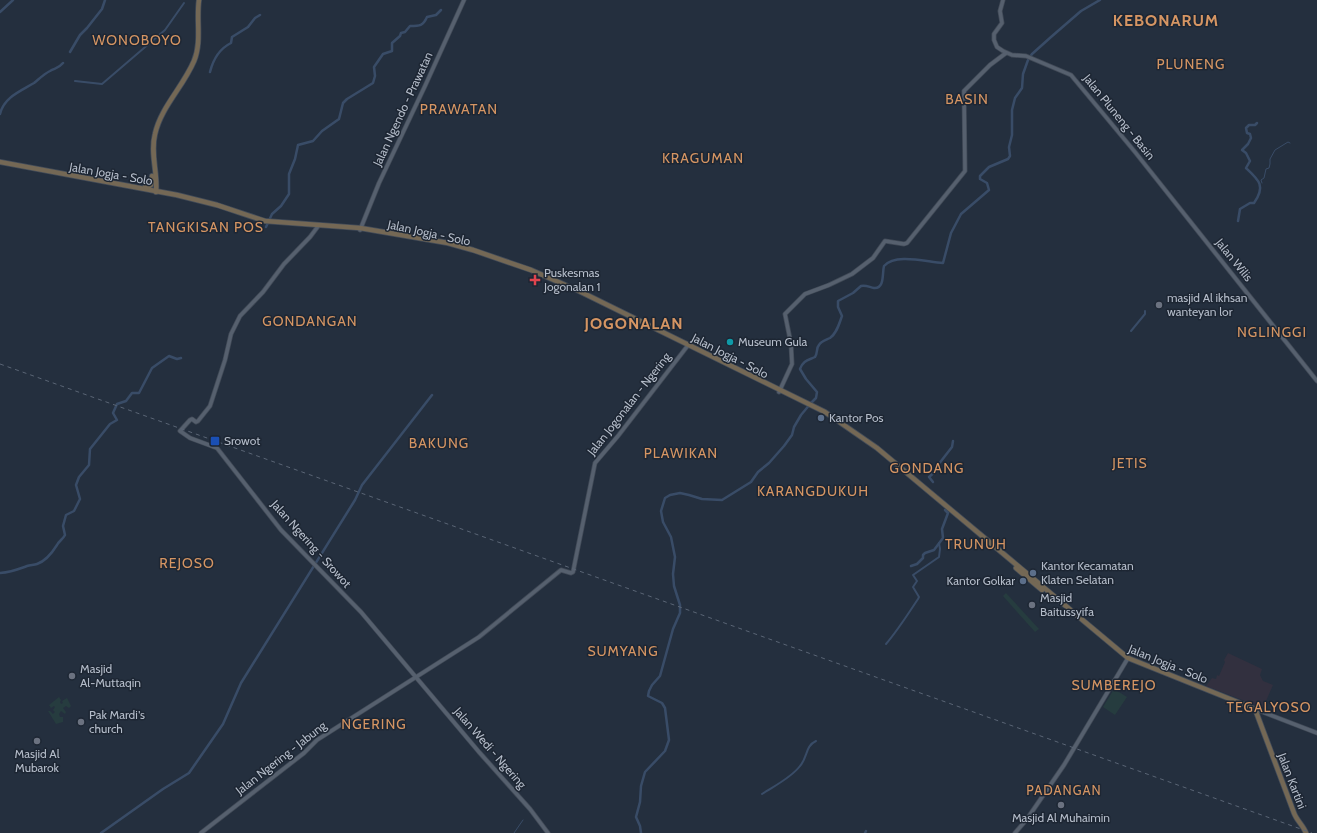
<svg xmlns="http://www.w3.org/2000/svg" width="1317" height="833" font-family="Cabin,sans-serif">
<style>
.medical{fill:#32303f}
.green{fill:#263c3f}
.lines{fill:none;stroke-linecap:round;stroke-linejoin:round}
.stream{stroke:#394c67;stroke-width:1}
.canal{stroke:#394c67;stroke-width:2}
.river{stroke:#394c67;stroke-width:2.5}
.major-casing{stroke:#414a57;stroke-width:5}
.highway-casing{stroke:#434c59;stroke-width:6}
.major{stroke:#56606e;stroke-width:3.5}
.highway{stroke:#746855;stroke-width:4.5}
.rail{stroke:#5a6575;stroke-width:1;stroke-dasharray:4 4;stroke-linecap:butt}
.health-dot{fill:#e0444e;stroke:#1d2633;stroke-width:1.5}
.worship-dot{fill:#6b7280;stroke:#1d2633;stroke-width:1.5}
.culture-dot{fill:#0f9aa8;stroke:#1d2633;stroke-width:1.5}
.service-dot{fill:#5c6f8a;stroke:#1d2633;stroke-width:1.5}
.transit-dot{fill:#1a4fb4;stroke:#1d2633;stroke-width:1.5}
.labels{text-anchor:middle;stroke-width:3;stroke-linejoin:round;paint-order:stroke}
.street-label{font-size:12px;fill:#b4bcc9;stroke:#1d2633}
.poi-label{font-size:12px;fill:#b4bcc9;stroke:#1d2633;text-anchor:start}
.neighbourhood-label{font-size:13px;letter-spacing:1px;fill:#d59563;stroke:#1d2633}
.quarter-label{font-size:14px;letter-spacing:1px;fill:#d59563;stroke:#1d2633}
.district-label{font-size:16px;font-weight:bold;letter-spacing:1px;fill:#d59563;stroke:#1d2633}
</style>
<rect width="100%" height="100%" fill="#242f3e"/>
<path class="medical" d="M1228,653L1262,669L1260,675L1263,681L1273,685L1263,708L1206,686L1212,678L1216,679L1217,675L1219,676L1225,662L1224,660Z"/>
<g class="green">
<path d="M1006,593L1039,629L1035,632L1003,596Z"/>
<path d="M1114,689L1127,697L1115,715L1103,707Z"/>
<path d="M59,697L61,700L60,702L61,704L63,703L62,701L67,698L71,706L69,708L66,706L63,708L66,712L65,714L61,711L59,714L60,717H63V722L56,724L48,711H50L53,714L55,712L53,710L55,707L54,706L51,708L49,705Z"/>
</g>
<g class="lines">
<g class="stream">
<path d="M1262,183L1261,180L1264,178L1266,169L1269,168L1270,164V159L1275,150L1288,142L1290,143"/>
<path d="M514,833L523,820"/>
</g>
<g class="canal">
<path d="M75,81L102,84L165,30L184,3"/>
<path d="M1131,331L1145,314V311"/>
<path d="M886,644C898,630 908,614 918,599L919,597L913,587L917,581L913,575L939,557L940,549L939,543"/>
<path d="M762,794C774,786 791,778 800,766C808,757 805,746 816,741"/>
</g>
<g class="river">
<path d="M0,12L13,0"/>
<path d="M70,52L80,35L87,28L102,9L105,0"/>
<path d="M210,72C213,60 219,49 231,43L232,37L248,27L255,18L260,15"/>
<path d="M0,114C4,97 21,91 34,83C39,79 44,74 50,71C55,68 58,69 63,63"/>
<path d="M1238,221L1240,209L1250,203H1254C1266,186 1259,180 1246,168L1250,161L1246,153L1242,150L1248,144L1251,138L1250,134L1247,133L1246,128L1249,125H1255L1257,123"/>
<path d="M266,227L272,214L281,206L289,194V174L295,159L298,145L313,141L322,131L339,119L343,103L347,99L373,83L375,76L374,67L383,54L392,51V43L400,36L401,33L405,32L410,26C420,26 423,26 427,17L436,15L441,10"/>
<path d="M933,482L929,477L937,470L938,465L952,447L953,441"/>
<path d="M911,566L917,564L923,558V555L925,553L934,550L943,538L942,529L948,513L945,510"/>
<path d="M0,573C12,572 16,570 27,566C30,565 34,565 37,564C46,561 52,553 57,545C59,541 63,539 65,535L63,526L66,515L74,511L80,499L76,485L79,477L89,465L90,449L110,424L117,420L113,413L117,404L126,401L132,393H139L152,368L169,356L177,359L181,358"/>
<path d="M101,833L163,789L189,773L223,724L241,683L355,500L362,485L432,395"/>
<path d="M641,833L640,826L636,817L640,802L641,786L645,772L665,751L669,740L665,708L662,703L648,696L649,691L652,685L660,676L673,629L680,613V605L674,586L673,574L675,557L671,537L663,522L661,511L665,498L670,495L680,493L689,495L702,499L722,500L751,482L758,472L769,463L784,446L792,435L794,427L801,415L811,403L816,398L817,392L806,379L800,369C803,360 809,360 815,357C818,353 816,348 819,345C821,341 826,340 830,338C837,333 839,324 842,316L838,307V301L853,293L861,286C866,285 869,287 874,288C885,289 882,273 884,266C896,253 926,262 943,263L951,233L961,214L989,190L987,183L980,179V176L989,167L1008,159L1010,156L1009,147L1012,135V110L1015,98L1022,88L1023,74L1028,60L1032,54L1051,37L1081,11L1100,0"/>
<path d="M865,833L866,831"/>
</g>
<defs>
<g id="major">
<path d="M1003,0L1000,11L1002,23L994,34V40L997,47L1003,51L1012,55L1026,56L1071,75L1135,152L1317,381"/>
<path d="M319,225L310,237L284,264L263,292L240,316L231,334L225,360L210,406L198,421L196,422L192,419L190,420L180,431L190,438L217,448L281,530L361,612L479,752L530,809L548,833"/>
<path d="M360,230L379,183L425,86L464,0"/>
<path d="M779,392L792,364L791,344L785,314L805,294L829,285L852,274L873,258L885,241L904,244L907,243L965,171L964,91L990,65L1006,53"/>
<path d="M1255,709L1317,733"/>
<path d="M201,833L304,753L317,740L479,637L561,570L571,573L573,572L595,463L618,436L689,344"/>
<path d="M1015,833L1027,819L1064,765L1128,658"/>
</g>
<g id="highway">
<path d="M0,162L177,195L217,205L265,221L360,228L448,243L473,250L531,270L579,291L825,412L877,448L1128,658L1255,709L1294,813C1297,821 1303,825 1306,833"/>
<path d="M145,187H148L151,185L152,176"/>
<path d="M156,192C158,173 150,154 155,134C161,107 183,87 194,61C202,42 196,20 199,0"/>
<path d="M1016,568L1042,590"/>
</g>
</defs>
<use href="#major" class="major-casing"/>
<use href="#highway" class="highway-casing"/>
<use href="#major" class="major"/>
<use href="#highway" class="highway"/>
<path class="rail" d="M0,364L1312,833"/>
</g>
<path class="health-dot" d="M533 274h4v4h4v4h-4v4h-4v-4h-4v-4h4z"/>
<g class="worship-dot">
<circle cx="1159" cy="305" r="4"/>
<circle cx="1032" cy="605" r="4"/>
<circle cx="72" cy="676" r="4"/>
<circle cx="81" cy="722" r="4"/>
<circle cx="37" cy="741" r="4"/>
<circle cx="1061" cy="805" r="4"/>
</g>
<circle class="culture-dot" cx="730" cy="342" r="4"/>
<g class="service-dot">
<circle cx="821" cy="418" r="4"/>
<circle cx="1033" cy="573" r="4"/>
<circle cx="1023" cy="581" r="4"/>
</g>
<rect class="transit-dot" x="210" y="436" width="10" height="10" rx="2"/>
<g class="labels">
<g class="street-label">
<text transform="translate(403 109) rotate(-65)" y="4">Jalan Ngendo - Prawatan</text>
<text transform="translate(1119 117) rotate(51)" y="4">Jalan Pluneng - Basin</text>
<text transform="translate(111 174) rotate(10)" y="4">Jalan Jogja - Solo</text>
<text transform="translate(429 233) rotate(12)" y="4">Jalan Jogja - Solo</text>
<text transform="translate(1234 260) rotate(51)" y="4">Jalan Wilis</text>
<text transform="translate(730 356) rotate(27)" y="4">Jalan Jogja - Solo</text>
<text transform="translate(629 404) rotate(-52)" y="4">Jalan Jogonalan - Ngering</text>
<text transform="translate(311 544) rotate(48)" y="4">Jalan Ngering - Srowot</text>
<text transform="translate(1168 664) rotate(22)" y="4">Jalan Jogja - Solo</text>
<text transform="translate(490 748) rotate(49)" y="4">Jalan Wedi - Ngering</text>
<text transform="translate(281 758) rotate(-38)" y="4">Jalan Ngering - Jabung</text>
<text transform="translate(1292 781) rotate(69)" y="4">Jalan Kartini</text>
</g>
<g class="poi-label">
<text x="544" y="277">Puskesmas<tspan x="544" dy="14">Jogonalan 1</tspan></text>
<text x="1167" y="302">masjid Al ikhsan<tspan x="1167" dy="14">wanteyan lor</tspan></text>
<text x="738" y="346">Museum Gula</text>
<text x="829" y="422">Kantor Pos</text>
<text x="224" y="445">Srowot</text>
<text x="1041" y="570">Kantor Kecamatan<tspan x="1041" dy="14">Klaten Selatan</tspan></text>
<text x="1015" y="585" text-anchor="end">Kantor Golkar</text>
<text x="1040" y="602">Masjid<tspan x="1040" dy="14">Baitussyifa</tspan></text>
<text x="80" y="673">Masjid<tspan x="80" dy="14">Al-Muttaqin</tspan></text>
<text x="89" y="719">Pak Mardi's<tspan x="89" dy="14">church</tspan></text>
<text x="37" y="758" text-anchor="middle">Masjid Al<tspan x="37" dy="14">Mubarok</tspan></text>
<text x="1061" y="822" text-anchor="middle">Masjid Al Muhaimin</text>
</g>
<g class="neighbourhood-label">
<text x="1064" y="795">PADANGAN</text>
</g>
<g class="quarter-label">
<text x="137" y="45">WONOBOYO</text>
<text x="1191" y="69">PLUNENG</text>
<text x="967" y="104">BASIN</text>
<text x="459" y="114">PRAWATAN</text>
<text x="703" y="163">KRAGUMAN</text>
<text x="206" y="232">TANGKISAN POS</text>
<text x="310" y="326">GONDANGAN</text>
<text x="1272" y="337">NGLINGGI</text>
<text x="439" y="448">BAKUNG</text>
<text x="681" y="458">PLAWIKAN</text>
<text x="1130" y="468">JETIS</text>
<text x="927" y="473">GONDANG</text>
<text x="813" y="496">KARANGDUKUH</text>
<text x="976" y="549">TRUNUH</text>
<text x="187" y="568">REJOSO</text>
<text x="623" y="656">SUMYANG</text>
<text x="1114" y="690">SUMBEREJO</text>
<text x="1269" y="712">TEGALYOSO</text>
<text x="374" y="729">NGERING</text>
</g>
<g class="district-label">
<text x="1166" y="26">KEBONARUM</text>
<text x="634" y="329">JOGONALAN</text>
</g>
</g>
</svg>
